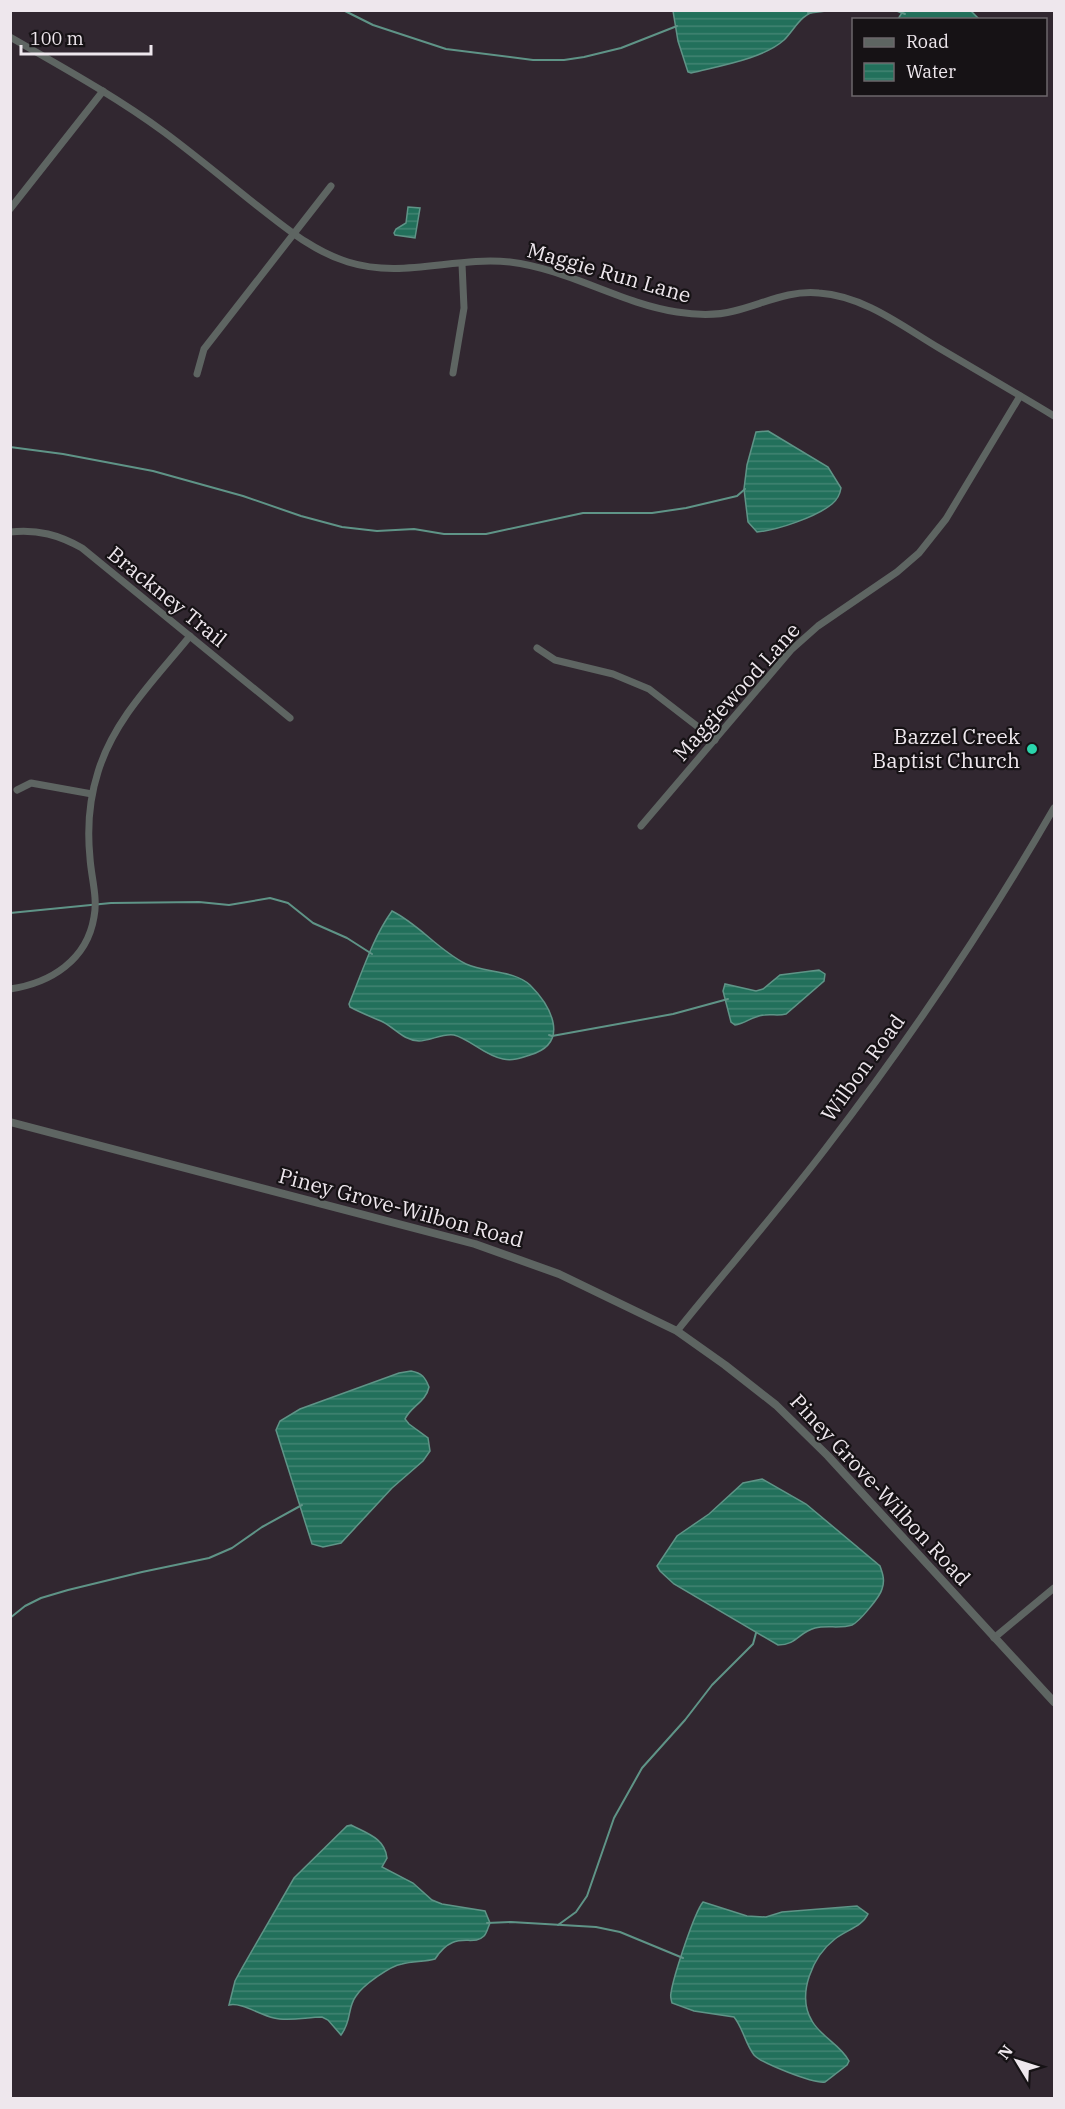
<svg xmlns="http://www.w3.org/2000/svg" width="1065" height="2109" font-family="'IBM Plex Serif',serif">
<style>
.water{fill:url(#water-rules);stroke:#5f9487;stroke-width:1.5}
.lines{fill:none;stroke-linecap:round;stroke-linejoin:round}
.stream{stroke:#5f9487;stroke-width:2}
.minor{stroke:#5e6562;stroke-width:7}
.tertiary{stroke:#5e6562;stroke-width:8}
.poi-dot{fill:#2ad5ac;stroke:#161215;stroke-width:2}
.labels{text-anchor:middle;stroke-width:4.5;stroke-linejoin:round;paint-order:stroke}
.street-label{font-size:21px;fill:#eee7ed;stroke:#161215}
.poi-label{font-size:21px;fill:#eee7ed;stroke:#161215;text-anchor:end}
</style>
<defs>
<pattern id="water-rules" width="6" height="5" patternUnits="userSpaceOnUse" patternTransform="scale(1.5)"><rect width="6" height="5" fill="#22705b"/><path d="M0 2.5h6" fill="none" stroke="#428473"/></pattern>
</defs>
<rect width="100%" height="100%" fill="#312730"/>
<g class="water">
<path d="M673,11V10L818,11C801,13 795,29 784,40C763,59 718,66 691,73L688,72L678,41Z"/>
<path d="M903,11H971L979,19H898Z"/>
<path d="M408,207L420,208L415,238L395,235L394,233L396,229L406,223Z"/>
<path d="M768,431L828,467L841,488C840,494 837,500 832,504C816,517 778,530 757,532L748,522L744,489L747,465L756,432Z"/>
<path d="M392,911C420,925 438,950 466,964C485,973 514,970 530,985C552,1007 570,1043 530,1055C521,1058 513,1061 503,1059C485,1056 470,1039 454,1035C443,1033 430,1041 419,1041C403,1040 396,1029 383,1022C372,1017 361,1013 350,1007L349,1004C362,973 372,939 392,911Z"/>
<path d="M819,970L825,974L824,981L786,1014C778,1016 772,1014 765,1015C754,1015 745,1024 735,1025L731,1022L723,991L725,984L756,991L763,989L780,975Z"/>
<path d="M411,1371C422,1373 425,1377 429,1387C426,1402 411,1406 405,1419L409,1424L428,1438L430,1451L423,1461L392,1488L341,1543L323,1547L312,1544L276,1430L280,1421L300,1409L399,1373Z"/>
<path d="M762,1479L806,1504L880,1566C883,1574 885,1581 882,1589C880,1597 859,1622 852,1625C841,1629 827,1625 815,1628C799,1632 797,1645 778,1645L674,1584L660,1571L657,1566L677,1536L709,1514L743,1483Z"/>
<path d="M351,1825C366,1833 385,1838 387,1858L382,1867L413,1883L432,1900L442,1904L485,1911L490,1923C488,1927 487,1933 484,1936C472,1948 455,1928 435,1959C424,1962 413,1961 402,1964C390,1966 363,1985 356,1996C347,2008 352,2021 341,2035L328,2020L322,2017C307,2017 288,2022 274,2018C260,2015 241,2002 229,2005L235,1981L242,1968L294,1878L347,1826Z"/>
<path d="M703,1902L747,1916L766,1917L782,1912L857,1906L868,1914C862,1927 846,1930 835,1939C813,1956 796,1994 812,2021C821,2037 841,2045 849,2061L847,2065L825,2082C814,2084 761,2063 754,2055C745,2043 743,2028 734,2017L694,2011L672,2003C671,1999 670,1997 671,1993C673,1978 694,1913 703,1902Z"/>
</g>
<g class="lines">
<g class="stream">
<path d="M343,10L373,25L446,49L533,60H564L584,57L621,48L677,26"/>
<path d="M895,10L905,14"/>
<path d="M808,13L832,10"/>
<path d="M10,447L63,454L153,471L243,496L301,516L342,527L377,531L414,529L444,534H486L583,513H652L686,508L737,496L745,489"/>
<path d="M10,913L111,903L199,902L229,905L270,898L288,903L313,923L347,938L372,954"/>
<path d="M549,1035L552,1036L673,1014L728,999"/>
<path d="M10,1618L25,1606L41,1598L68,1590L142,1572L209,1558L232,1548L262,1527L302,1505"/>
<path d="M487,1923L511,1922L596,1927L620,1932L683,1958"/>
<path d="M558,1925L576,1912L587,1896L614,1818L642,1768L685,1720L712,1685L753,1644L756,1633"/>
</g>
<g class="minor">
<path d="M10,37C62,67 115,96 164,132C195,155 225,180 255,204C285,227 312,251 348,262C402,279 456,256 510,262C568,269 619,303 677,312C696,315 715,316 734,311C763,304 788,290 819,293C864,296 902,326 939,348C978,371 1016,393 1054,416"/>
<path d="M10,209L103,91"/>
<path d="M453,373L464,308L462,264"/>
<path d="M197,374L204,349L331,186"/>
<path d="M10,532C38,529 59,535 82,548L290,718"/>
<path d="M537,648L555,660L613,674L649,689L715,740"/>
<path d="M17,790L31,783L92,794"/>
<path d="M641,826L791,650L818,626L897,572L919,553L946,519L1020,396"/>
<path d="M10,989C51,983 87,960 94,917C98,898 91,876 90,858C87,828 89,800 98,772C114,719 156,678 190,636"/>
<path d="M677,1331C726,1270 778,1211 826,1148C909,1040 986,926 1054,808"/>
<path d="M994,1638L1054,1588"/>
</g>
<path class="tertiary" d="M10,1122L475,1244L559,1274L677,1331L725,1365L776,1405L828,1456L1054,1702"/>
</g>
<circle class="poi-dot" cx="1032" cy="749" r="6"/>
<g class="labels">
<g class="street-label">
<text transform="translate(609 273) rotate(16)" y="7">Maggie Run Lane</text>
<text transform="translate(167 597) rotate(39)" y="7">Brackney Trail</text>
<text transform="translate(737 692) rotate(-48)" y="7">Maggiewood Lane</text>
<text transform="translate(863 1068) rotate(-54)" y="7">Wilbon Road</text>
<text transform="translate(401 1208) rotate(15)" y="7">Piney Grove-Wilbon Road</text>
<text transform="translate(880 1490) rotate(47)" y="7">Piney Grove-Wilbon Road</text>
</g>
<g class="poi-label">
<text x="1020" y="744">Bazzel Creek<tspan x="1020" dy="24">Baptist Church</tspan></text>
</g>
</g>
<rect width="1065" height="2109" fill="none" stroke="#eee7ed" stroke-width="24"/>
<rect x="852" y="18" width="195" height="78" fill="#161215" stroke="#6c676b" stroke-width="1.5"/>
<rect x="864" y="38" width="30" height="9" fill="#5e6562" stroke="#6c676b" stroke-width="1.5"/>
<text x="906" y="48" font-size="18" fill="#eee7ed">Road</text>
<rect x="864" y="63" width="30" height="18" fill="url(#water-rules)" stroke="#6c676b" stroke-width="1.5"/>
<text x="906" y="78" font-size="18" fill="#eee7ed">Water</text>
<g transform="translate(1017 2061) rotate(308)" stroke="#161215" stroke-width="4.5" paint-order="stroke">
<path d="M0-4.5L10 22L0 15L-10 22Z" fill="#eee7ed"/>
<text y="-9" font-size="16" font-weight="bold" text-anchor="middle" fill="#eee7ed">N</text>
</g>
<path d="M21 45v9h130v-9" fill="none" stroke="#eee7ed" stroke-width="3"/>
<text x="30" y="45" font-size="18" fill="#eee7ed" stroke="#161215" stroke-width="4.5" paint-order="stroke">100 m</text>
</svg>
